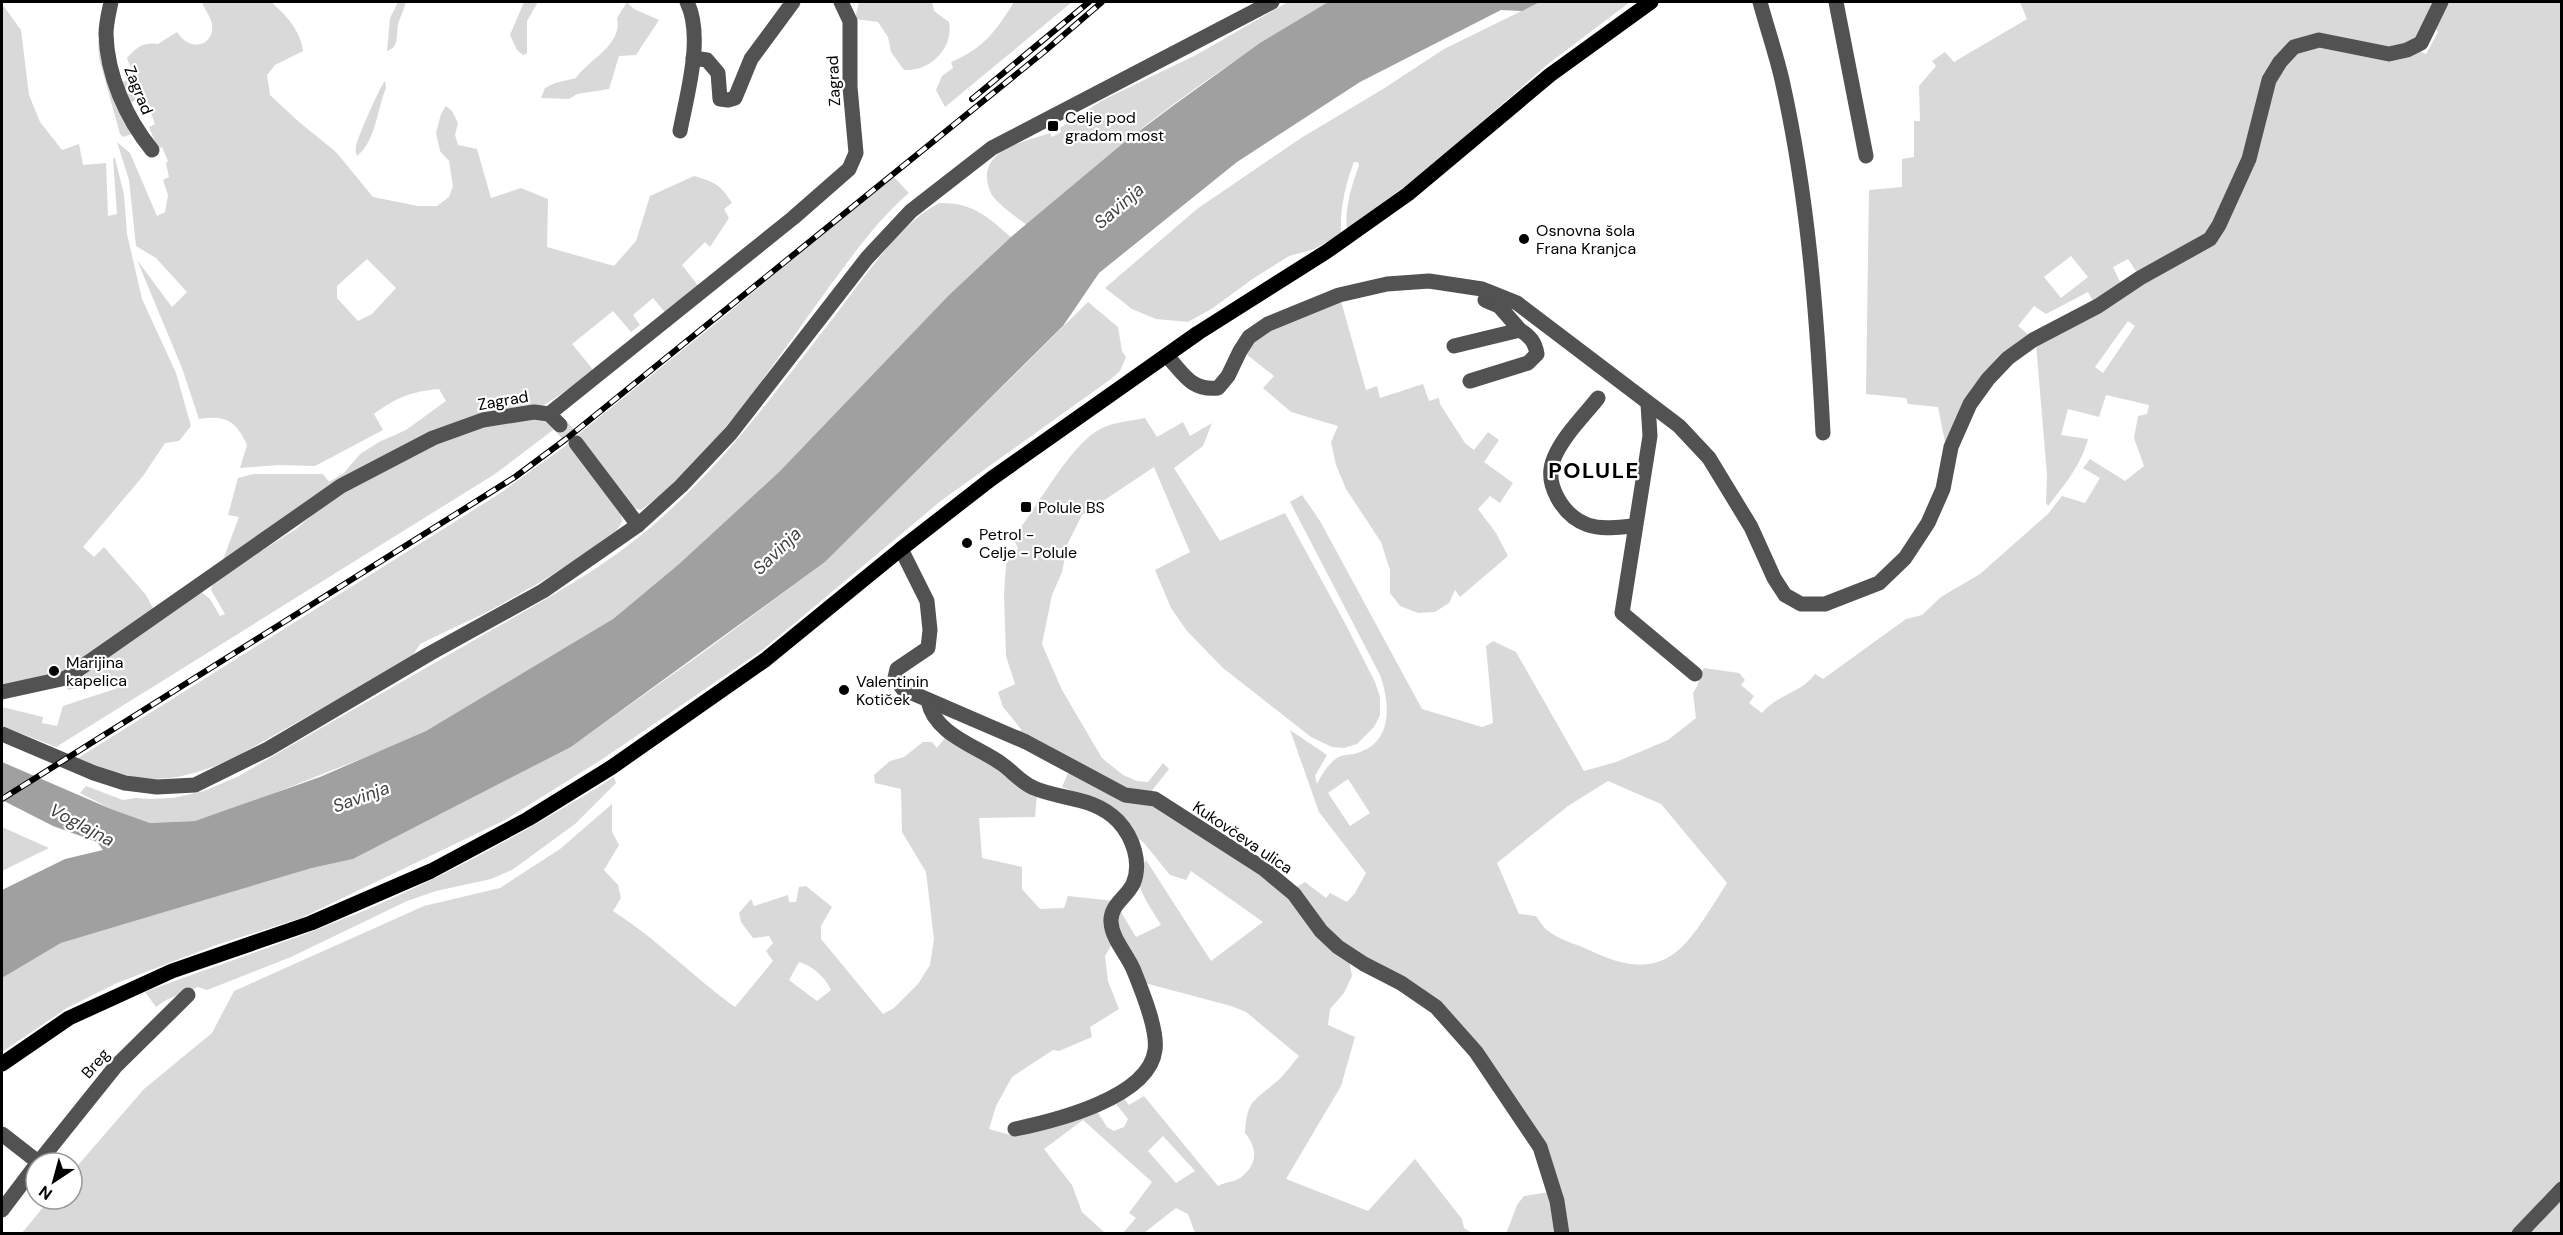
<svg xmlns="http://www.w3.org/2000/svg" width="2563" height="1235" font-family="'DM Sans',sans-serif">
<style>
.green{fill:#d9d9d9;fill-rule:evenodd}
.water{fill:#a0a0a0}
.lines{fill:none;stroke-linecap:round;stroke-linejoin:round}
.minor-tunnel{stroke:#d9d9d9;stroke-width:15;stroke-dasharray:15 8;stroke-linecap:butt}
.minor{stroke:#525252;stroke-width:15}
.major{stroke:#000;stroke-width:15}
.rail-casing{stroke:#000;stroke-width:6}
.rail{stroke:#fff;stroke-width:4;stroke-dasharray:11;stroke-linecap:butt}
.poi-dot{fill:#000;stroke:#fff;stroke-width:2}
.labels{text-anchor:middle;stroke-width:4.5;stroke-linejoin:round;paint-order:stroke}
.street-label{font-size:16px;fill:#000;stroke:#fff}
.poi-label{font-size:16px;fill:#000;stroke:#fff;text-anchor:start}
.water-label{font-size:18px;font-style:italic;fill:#414141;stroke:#fff}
.district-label{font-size:22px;font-weight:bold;letter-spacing:1.5px;fill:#000;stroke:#fff}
</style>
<rect width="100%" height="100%" fill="#fff"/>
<g class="green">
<path d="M202,2H271C286,15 301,31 303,51L275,65L267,75L270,95L299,122L336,152L373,197L418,206H437L449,197L453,186L449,161L440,151L436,133L441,114L446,106L452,111L458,123L455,135L458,145L477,149L491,198L521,188L548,199L547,247L614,266L636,241L650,196L694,176C715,182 721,185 732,203L724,209L729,218L710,247L705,242L682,265L700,288L667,315L653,298L633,315L640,325L631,332L613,311L572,344L595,372L541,407L448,428L221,565L239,517L228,515L238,478L253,474H323L329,482L344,473L360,454L379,442L406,430L446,401L439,389C413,391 395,398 374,414L383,430L315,466L278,465L240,468L247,445C236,421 226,415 199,419L182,368L137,260L172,307L187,292L156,258L136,246L129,180L117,142L130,153L157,216L165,212L168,195L163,180L169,177L166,163L168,161L162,147L158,149L149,127L155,124L145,96L130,103L141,131L123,137L120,134L99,58L98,41L101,40L120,83L134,77L127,58C137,47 143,42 158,44L177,32C190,53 215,46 212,24C211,17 204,9 202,2ZM367,259L396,288L372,314L358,321L337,298V286Z"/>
<path d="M398,2H406C404,8 402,14 399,21C395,32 401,47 387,51L390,18Z"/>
<path d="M524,2H538L527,21V53L523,55L517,50L510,35Z"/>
<path d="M627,2L634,9L659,20L636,55L619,56L609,89L577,94L569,99L541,98L545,88L555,83L576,78C589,59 623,45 617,18Z"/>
<path d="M859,2H932L934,11L949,22C954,49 929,72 904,70L891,52L888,37L878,22L855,19Z"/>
<path d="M1014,2H1072L945,107L936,90L942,76L953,68L951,62C983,49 997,30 1014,2Z"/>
<path d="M1288,2H1328C1257,45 1186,92 1121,145C1089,171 1058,198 1027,225C1015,216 1001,207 992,195C989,190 987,183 987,177C986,148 1028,141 1050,133L1052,137L1061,132L1060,128L1103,100L1196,55Z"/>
<path d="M1540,2H1630L1548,64L1426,171L1347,229C1344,211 1352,183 1359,166L1358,162H1354C1345,185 1340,209 1341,234L1312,250L1289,256L1251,280L1213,308L1188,322L1156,319L1132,309L1105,288L1197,209L1301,138L1383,89L1444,49Z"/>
<path d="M2020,2H2437L2419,39L2404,48L2291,45L2241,169L2209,234L2138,274L2128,259L2113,267L2122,286L2094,303L2088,292L2046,314L2034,306L2018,326L2030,336L1966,401L1945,442L1938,407L1908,404L1906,398L1866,394L1869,190L1902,187V159L1914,157V121H1920L1919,86L1936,66L1932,61L1945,52L1954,62L2027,19ZM2071,256L2088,277L2061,298L2044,277Z"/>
<path d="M2444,2H2561V1181L2513,1233H1567L1553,1169L1457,1026L1333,937L1295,888L1305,882L1326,898L1330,893L1347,902L1355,893L1366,873L1319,812L1290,730L1327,755L1315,776L1317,784C1322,774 1328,764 1337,758C1343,754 1353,755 1360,752C1393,741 1390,702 1380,675L1290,502L1302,495L1320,521L1422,709L1482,727L1493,723L1486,646L1493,641L1516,652L1584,771L1616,762L1668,740L1696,718L1693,693C1701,682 1698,676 1704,668L1739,673L1745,680L1741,685L1754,696L1749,703L1762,713C1776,695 1803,692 1815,674L1823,679L1906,619L1922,615L1941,597L1980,574L2048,514L2062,496L2085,503L2100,478L2083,468L2090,459L2125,481L2144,466L2134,438L2138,416L2147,414L2149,405L2106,395L2099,417L2068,409L2061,435L2088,439C2080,467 2065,484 2048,506L2046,503L2047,475L2036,344L2210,243L2276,78L2297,51L2311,45L2418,50L2426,54L2438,32L2435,28ZM2128,321L2135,326L2103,373L2095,367ZM1348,779L1370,813L1350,826L1328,793ZM1608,781L1661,804L1727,883C1687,945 1669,989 1589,950C1576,944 1557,939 1547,930C1543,927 1539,920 1536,916L1519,914L1497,863L1568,806Z"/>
<path d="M2,4L21,30L29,95L40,122L62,150L79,144L83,165L106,163L108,216L117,214L113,159L115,158L124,195L127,234L142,299L176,373L191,426L179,441L165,443L143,476L83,547L94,557L104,547L146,595L154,610L59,674L2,688Z"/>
<path d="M385,81L386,88C377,109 376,141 357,156C356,152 355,151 356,147C356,141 381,84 385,81Z"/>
<path d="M892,175L909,193C877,220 854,254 829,287C776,360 714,457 641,510L633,508L575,437L726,315Z"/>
<path d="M940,203C974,203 986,216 1011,237L949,295L779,472L679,564L613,619L568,648L426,731L386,749L244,805L195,821L150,823L111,809L80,793L86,786L123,800L136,798L150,799L173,798L204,791L239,776C320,728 402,682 483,635C544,600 607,567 660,519C727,460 779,387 834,317C860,283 902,220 940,203Z"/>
<path d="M1341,301L1366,390L1377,386L1380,398L1423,384L1429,401L1439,398L1440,404L1465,443L1474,450L1488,432L1499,440L1484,462L1513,483L1500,503L1490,496L1478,509L1496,533L1508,556L1460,597L1455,590L1449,603L1435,612L1418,613L1400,606L1390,593V570L1381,542L1346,489L1336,465L1331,442L1338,426L1291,412L1263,388L1274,376L1246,354L1256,339L1271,330Z"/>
<path d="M1088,302L1118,327L1122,351L1126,357L1120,371L1111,379L942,500L761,651L604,758L507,819L301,918L216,945L117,983L67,1008L2,1052V978L61,943L312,868L353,859L571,747L701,654L825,562Z"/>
<path d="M541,417L557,427L495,474L56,747L2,726V707L43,717L42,723L57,726L63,706L127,685L126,678L68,690L64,684L201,592L210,599L220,616L225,614L211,590L213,582L296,529L329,501L411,455L473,427Z"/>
<path d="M1145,418L1157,437L1183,422L1190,436L1212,423L1203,446L1174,468L1220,541L1285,513L1347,627L1375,682L1380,697V715L1374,727L1357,744L1344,748L1332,747L1311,737L1223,668L1187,631L1171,608L1155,570L1190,552L1154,467L1082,515L1068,543L1062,572L1052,595L1042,644L1062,690L1102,758L1123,775L1137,781L1148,782L1163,763L1169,769L1150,793H1137L1020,734L1021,729L1003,707L998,692L1015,684L1006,656L1004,594L1006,564L1018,548L1013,538C1037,508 1069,446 1100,429C1113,422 1131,421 1145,418Z"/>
<path d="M568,444L621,513L622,522L617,530L583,555L544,580L489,611L420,644L411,658L232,759C169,786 141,785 78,758L499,494Z"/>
<path d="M947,735L1037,795L1035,817L979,818L982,858L1022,867V889L1040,909L1064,908L1068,896L1114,901V941L1105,956L1108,981L1119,1009L1090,1027L1092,1037L1059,1051L1053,1050L1012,1077L996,1106L989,1129L1014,1136L1095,1108L1107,1127L1114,1131L1124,1127L1128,1119L1112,1099L1121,1094L1129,1105L1144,1096L1218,1186C1224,1182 1234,1182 1240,1178C1258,1164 1258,1149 1245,1133C1247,1100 1253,1102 1276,1082C1285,1075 1291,1065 1299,1056L1246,1012L1231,1006L1141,982L1115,928L1118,907L1136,937L1161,925C1149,903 1128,882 1146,860L1211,961L1263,922L1191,871L1186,880L1170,875L1144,843L1084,795L1062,787L1068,773L1156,804L1263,873L1349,959L1352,976L1344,993L1330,1009L1328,1025L1355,1037L1341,1086L1286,1179L1368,1211L1415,1159L1462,1219L1464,1228L1472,1233H1195L1188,1214L1176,1208L1144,1233H1123L1136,1218L1129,1213L1152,1182L1083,1120L1044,1149L1072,1185L1082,1212L1105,1233L21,1234L50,1199H72V1172L144,1089L212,1033L234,991L424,906L500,888L560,849L612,804V832L619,845L604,870L618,885L621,898L613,911C657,939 693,977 735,1007L773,961L766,951L773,943L769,936L753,938L741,922L739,913L751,899L754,906L788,895L789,902H796L799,887L806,886L832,907L821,926V939L883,1014L894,1008L918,984L930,965L934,939L926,872L902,832L901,789L875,783L874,775L890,761L904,757L923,742H932L937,748ZM799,962C813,966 825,977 831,990L817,1001L789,980ZM1163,1136L1195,1171L1176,1183L1148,1151Z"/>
<path d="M614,777L616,783L575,824L512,870L491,879L436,891L407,901L291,957L207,990L198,987L166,1000L156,1007L145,992C228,961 314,934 395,897C471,862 543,822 614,777Z"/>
<path d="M2,827L49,848L2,871Z"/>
<path d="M1549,1192L1556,1233L1506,1234L1517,1205L1524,1196Z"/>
<path d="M2561,1195V1233L2524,1234Z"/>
</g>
<path class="water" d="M1328,2H1540L1522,11L1501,10L1360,82L1237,162L1099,273L1063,326L825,562L571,747L353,859L312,868L61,943L2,978V890L65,859L103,850L97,842L53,826L2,800V762L111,809L150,823L195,821L320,777L426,731L613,619L679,564L779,472L949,295L1011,237L1122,144L1174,105L1260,43Z"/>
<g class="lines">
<path class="minor-tunnel" d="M560,425L576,443"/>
<g class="minor">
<path d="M111,2C109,12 106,23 106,34C107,75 126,118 152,150"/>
<path d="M1760,2C1767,28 1776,54 1782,80C1808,196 1817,315 1823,433"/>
<path d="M1836,2L1866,156"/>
<path d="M693,58L707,60L718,73L720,99L728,100L735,98L751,59L793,2"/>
<path d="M680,131C687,94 704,37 687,2"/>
<path d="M1454,346L1520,330L1499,306L1485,300"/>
<path d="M1167,356C1184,374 1191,391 1218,388L1228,376L1240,351L1249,337L1268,324L1339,295L1387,284L1429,281L1482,289L1517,303L1679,426L1709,458L1751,527L1774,578L1785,595L1801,604H1825L1879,583L1905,558L1928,523L1943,489L1951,447L1970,404L1988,379L2008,358L2033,340L2098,306L2140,278L2210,239L2219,225L2249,159L2269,80L2280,62L2294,47L2319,40L2389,54L2407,50L2421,43L2441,2"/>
<path d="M1470,381L1528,363L1537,354C1535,342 1530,336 1520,330"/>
<path d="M1598,398C1583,417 1563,436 1554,458C1543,484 1563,516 1588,525C1603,530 1619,527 1634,526"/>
<path d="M1648,404L1650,436L1622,613L1695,674"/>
<path d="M549,414L560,425"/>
<path d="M576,443L638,525"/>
<path d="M901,549L927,601L930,630L928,648L897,669L895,678L903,689L1026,742L1125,795L1155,799L1264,869L1294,894L1321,931L1338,947L1364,964L1401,983L1436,1007L1476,1052L1540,1147L1557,1201L1562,1234"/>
<path d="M2,692L66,678L341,486L433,438L483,420L534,412L549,414L793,218L849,169L856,153L850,87V21L841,2"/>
<path d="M928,701C935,735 977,746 1002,764C1013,772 1022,783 1034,788C1061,800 1094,796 1118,821C1133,837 1142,863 1133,884C1126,898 1110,905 1111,922C1112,940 1128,955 1134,971C1142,991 1158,1030 1155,1050C1149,1098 1054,1121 1015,1129"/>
<path d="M2,734L94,773L125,783L157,787L195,785L268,749L429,654L543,591L638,525L681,486L731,433L867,258L911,211L992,148L1272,2"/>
<path d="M2,1134L38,1162"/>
<path d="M38,1163L115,1067L188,995"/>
<path d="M2,1210L36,1165"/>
<path d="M2519,1234L2562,1189"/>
</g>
<path class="major" d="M2,1064L69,1018L172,971L311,923L431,871L528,819L612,767L765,660L901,549L991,479L1198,333L1326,252L1408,194L1550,75L1651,2"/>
<defs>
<g id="rail">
<path d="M972,99L1089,2"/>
<path d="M2,799L515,477L566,439L1045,51L1102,2"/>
</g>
</defs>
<use href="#rail" class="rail-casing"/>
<use href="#rail" class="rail"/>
</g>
<g class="poi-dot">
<rect x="1047" y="120" width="12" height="12" rx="3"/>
<circle cx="1524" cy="239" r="6"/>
<rect x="1020" y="501" width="12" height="12" rx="3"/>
<circle cx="967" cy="543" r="6"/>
<circle cx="54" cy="671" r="6"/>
<circle cx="844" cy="690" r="6"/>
</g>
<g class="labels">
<g class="street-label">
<text transform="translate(833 81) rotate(-93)" y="6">Zagrad</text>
<text transform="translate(139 90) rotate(68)" y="6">Zagrad</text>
<text transform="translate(503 400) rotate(-10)" y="6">Zagrad</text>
<text transform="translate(1243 837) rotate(34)" y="6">Kukovčeva ulica</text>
<text transform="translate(95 1063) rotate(-49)" y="6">Breg</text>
</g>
<g class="poi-label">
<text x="1065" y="123">Celje pod<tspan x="1065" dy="18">gradom most</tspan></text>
<text x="1536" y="236">Osnovna šola<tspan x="1536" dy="18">Frana Kranjca</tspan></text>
<text x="1038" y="513">Polule BS</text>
<text x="979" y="540">Petrol -<tspan x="979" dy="18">Celje - Polule</tspan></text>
<text x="66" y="668">Marijina<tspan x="66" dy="18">kapelica</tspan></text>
<text x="856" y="687">Valentinin<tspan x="856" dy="18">Kotiček</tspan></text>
</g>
<g class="water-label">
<text transform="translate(1119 206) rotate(-41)" y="6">Savinja</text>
<text transform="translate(777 551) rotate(-44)" y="6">Savinja</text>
<text transform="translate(361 797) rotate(-20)" y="6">Savinja</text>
<text transform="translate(82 825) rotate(28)" y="6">Voglajna</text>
</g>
<g class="district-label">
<text x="1594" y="478">POLULE</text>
</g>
</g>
<rect width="2563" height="1235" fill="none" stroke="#000000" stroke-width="6"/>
<g transform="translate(54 1181) rotate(216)"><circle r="28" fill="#ffffff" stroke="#999999" stroke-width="1.5"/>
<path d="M0-4.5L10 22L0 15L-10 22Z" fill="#000000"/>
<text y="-9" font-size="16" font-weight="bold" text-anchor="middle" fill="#000000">N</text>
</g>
</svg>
